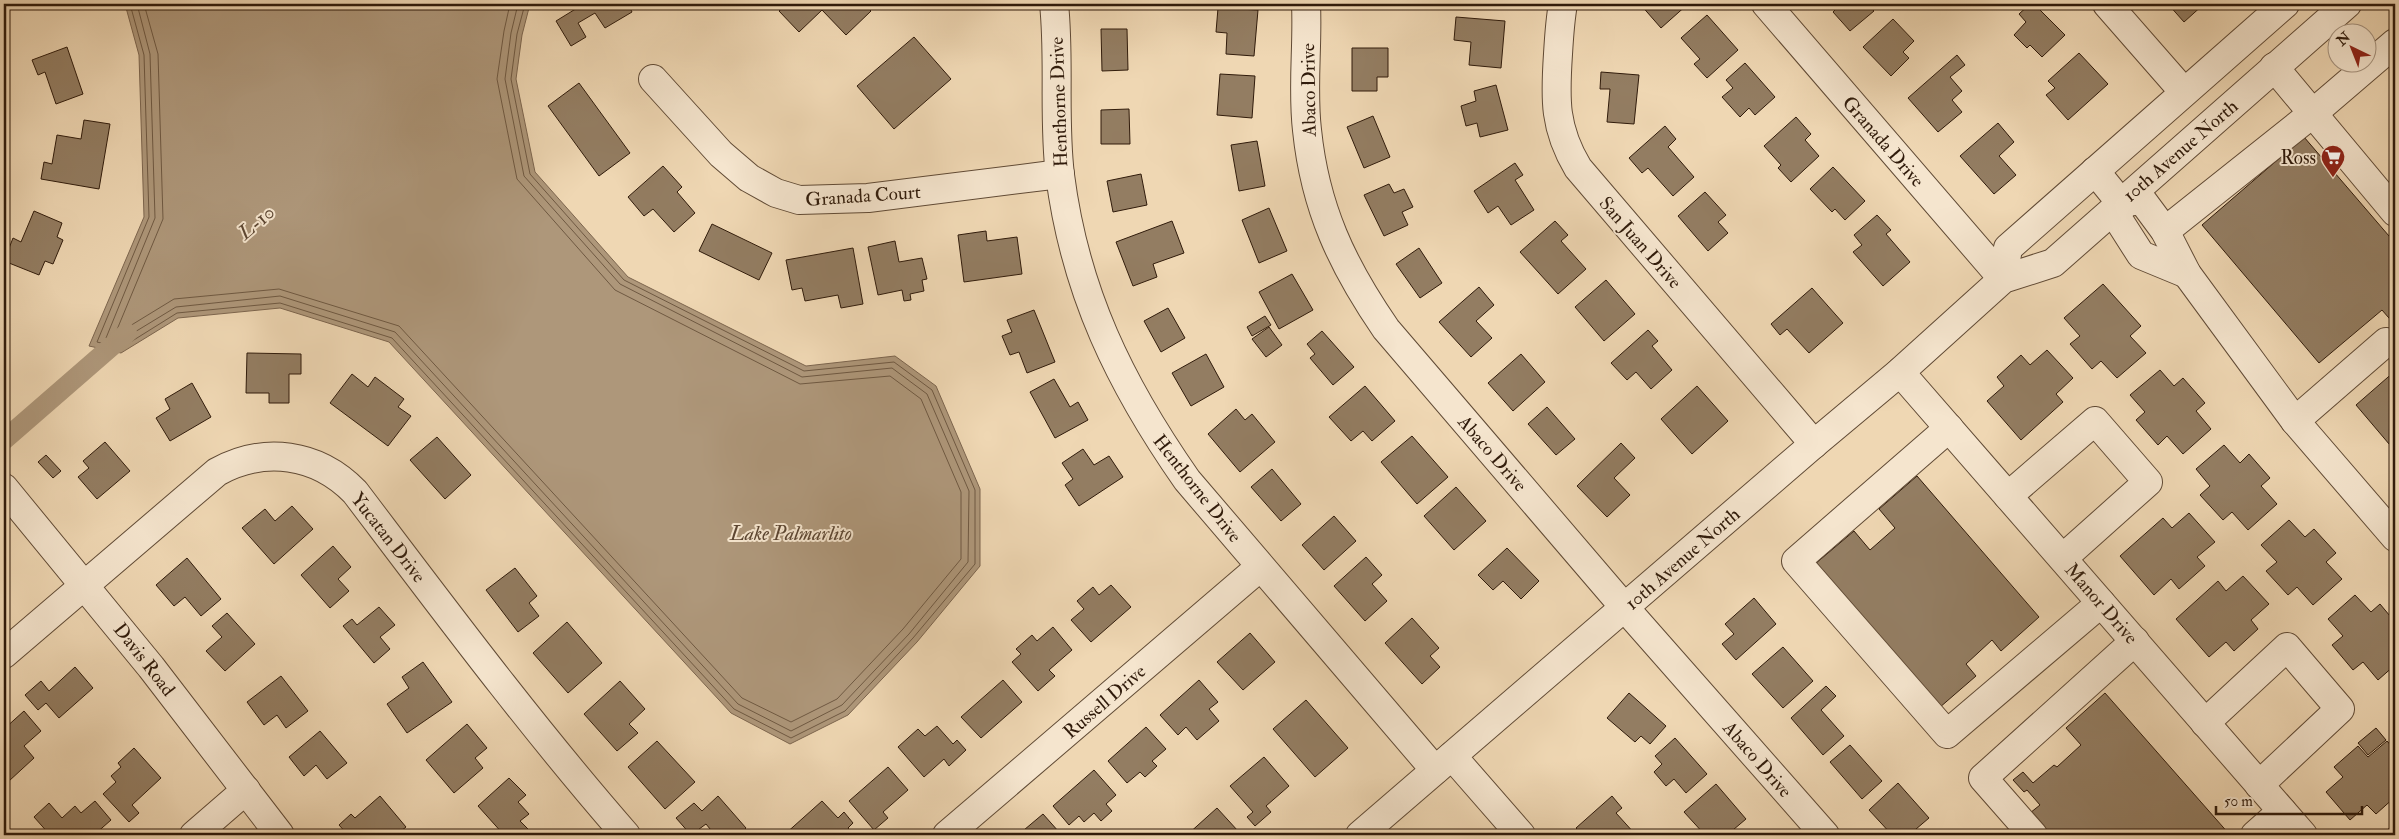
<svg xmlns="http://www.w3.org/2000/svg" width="2399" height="839" font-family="'IM FELL Double Pica',serif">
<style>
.water{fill:#ae977a;stroke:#7c654e}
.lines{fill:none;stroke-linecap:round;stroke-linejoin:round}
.shore{stroke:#6f5942;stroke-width:1}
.canal{stroke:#ae977a;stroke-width:20}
.building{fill:#937d62;stroke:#301b0b}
.minor-casing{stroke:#604a35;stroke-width:30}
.minor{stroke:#f5e5ce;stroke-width:28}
.labels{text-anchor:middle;stroke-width:4;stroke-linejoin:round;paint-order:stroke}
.street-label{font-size:19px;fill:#301b0b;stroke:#f5e5ce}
.poi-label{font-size:19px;fill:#301b0b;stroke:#f5e5ce;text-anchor:end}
.water-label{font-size:20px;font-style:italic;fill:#5c4632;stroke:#f5e5ce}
</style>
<rect width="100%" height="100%" fill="#efd7b3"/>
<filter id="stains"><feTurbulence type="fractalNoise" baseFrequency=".004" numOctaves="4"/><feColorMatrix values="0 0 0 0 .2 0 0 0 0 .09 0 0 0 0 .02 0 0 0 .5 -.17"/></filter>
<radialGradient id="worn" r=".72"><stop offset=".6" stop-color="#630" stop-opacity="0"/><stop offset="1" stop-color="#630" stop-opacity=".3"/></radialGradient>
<path class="water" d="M125,4H530L522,35L516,79L535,172L628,277L806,366L895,356L936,386L980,489V566L917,642L848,715L790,744L731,713L389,342L280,308L178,318L121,353L89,346L144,217L139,55Z"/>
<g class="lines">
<g class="shore">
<path d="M130,4L144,55L149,217L97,342L121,348L177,313L280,303L392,338L734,709L791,738L845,711L913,638L975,564V490L932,390L894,362L804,371L624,280L530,174L511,79L517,34L525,4"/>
<path d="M137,4L150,54L155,218L106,338L120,341L176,307L280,296L395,332L738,704L791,731L842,705L909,634L968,562L969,491L927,394L892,368L802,377L620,284L524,176L505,79L511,33L518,4"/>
<path d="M144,4L158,54L163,219L116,332H120L174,299L279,289L399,326L742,698L791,722L837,699L903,629L961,559V492L921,399L890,376L800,384L615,290L517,179L497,79L504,31L510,4"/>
</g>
<path class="canal" d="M4,440L127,333"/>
</g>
<g class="building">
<path d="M581,4H628L632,12L605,28L595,13L578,23L586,37L571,46L556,21L582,5Z"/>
<path d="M787,4H864L871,11L846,35L822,10L799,32L779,11Z"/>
<path d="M1640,4H1688L1661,28Z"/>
<path d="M1838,4H1867L1874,11L1850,31L1833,12L1840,5Z"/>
<path d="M2030,4H2034L2065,35L2042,57L2030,45L2027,48L2014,35L2026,22L2019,14Z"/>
<path d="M2168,4H2204L2184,22Z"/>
<path d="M1218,8L1258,10L1254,56L1226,54L1227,33L1216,32Z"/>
<path d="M1707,15L1738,50L1707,78L1694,64L1700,59L1681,38Z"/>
<path d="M1456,17L1505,21L1501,68L1469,65L1471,42L1454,40Z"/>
<path d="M1893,19L1914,41L1903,52L1909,58L1891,76L1863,47Z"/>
<path d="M1101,29H1127L1128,70L1102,71Z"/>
<path d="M914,37L951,79L894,129L857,86Z"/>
<path d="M67,47L83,94L56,104L45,72L38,75L32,60Z"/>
<path d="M1352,48H1388V77H1377V91H1352Z"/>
<path d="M2079,53L2108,84L2068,120L2046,95L2055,88L2048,81Z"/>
<path d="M1957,55L1965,65L1950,77L1962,91L1952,100L1962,112L1938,132L1908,98Z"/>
<path d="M1745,63L1775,97L1755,115L1749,108L1740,117L1722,97L1733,88L1726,80Z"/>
<path d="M1601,72L1639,75L1634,124L1607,122L1610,89H1600Z"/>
<path d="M1220,74L1255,76L1252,118L1217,115Z"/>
<path d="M579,83L630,153L599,176L548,106Z"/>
<path d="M1496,85L1508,130L1480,137L1477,123L1466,126L1461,106L1476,101L1474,91Z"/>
<path d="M1129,109L1130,144H1101V110Z"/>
<path d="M1373,116L1390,157L1364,168L1347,127Z"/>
<path d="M1796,117L1811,134L1805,140L1819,156L1791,182L1778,168L1781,165L1764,146Z"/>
<path d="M84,120L110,124L99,189L41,179L44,162L52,164L57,135L81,139Z"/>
<path d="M1998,123L2014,142L1999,156L2016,175L1994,194L1960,156Z"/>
<path d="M1665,126L1676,139L1668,147L1694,177L1673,196L1648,168L1642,173L1629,158Z"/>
<path d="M2304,137L2395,243V325L2382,310L2319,363L2202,225Z"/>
<path d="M1257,141L1265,186L1239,191L1231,145Z"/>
<path d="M1515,163L1523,175L1515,180L1534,210L1511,225L1498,206L1488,213L1474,191Z"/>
<path d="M663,166L682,187L677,192L695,213L674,232L653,209L644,216L628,197Z"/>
<path d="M1833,167L1865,201L1845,220L1835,209L1832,212L1810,189Z"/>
<path d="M1141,174L1147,205L1113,212L1107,181Z"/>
<path d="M1389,184L1394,193L1404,189L1413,207L1402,212L1408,225L1384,236L1364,195Z"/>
<path d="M1705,192L1726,215L1718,222L1728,233L1708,251L1678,216Z"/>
<path d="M1269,208L1287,251L1259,263L1242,220Z"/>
<path d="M34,211L62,223L57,237L63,240L53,264L45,261L39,275L4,261L13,238L21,242Z"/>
<path d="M1877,215L1891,230L1886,234L1910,262L1883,286L1853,252L1862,245L1854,235Z"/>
<path d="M1172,221L1184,253L1153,264L1157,277L1133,286L1116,242Z"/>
<path d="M1555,221L1568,235L1561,241L1586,269L1558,294L1520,252Z"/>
<path d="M712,224L772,253L759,280L699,251Z"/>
<path d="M986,231L987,241L1017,237L1022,274L964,282L958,235Z"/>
<path d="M895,241L899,262L922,258L927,279L922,280L924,291L910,294L911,300L904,301L902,290L878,295L868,247Z"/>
<path d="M853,248L863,304L841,308L838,295L805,301L802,288L792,290L786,260Z"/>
<path d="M1419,248L1442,283L1420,298L1396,264Z"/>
<path d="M1292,274L1313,310L1279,329L1259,292Z"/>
<path d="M1606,280L1635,314L1604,341L1575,307Z"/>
<path d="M2103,284L2141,326L2130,336L2146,353L2117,378L2101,361L2092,369L2070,344L2080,336L2064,318Z"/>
<path d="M1479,287L1494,305L1476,321L1492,338L1471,357L1439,322Z"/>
<path d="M1812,288L1843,323L1809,353L1787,329L1780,335L1771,324Z"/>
<path d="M1168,308L1185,338L1161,352L1144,321Z"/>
<path d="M1034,310L1055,362L1027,373L1019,352L1010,355L1002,336L1012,332L1007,320Z"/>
<path d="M1265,316L1271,325L1252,336L1247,327Z"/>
<path d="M1269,327L1282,345L1266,357L1252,339Z"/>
<path d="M1648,330L1658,341L1652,346L1672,370L1651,389L1636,372L1627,380L1611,363Z"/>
<path d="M1322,331L1354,367L1333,385L1310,358L1315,354L1307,344Z"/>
<path d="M2047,350L2073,378L2056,394L2063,402L2021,440L1987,401L2004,386L1997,377L2021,355L2030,365Z"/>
<path d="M247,353L301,354V374H289V403H269V393H246Z"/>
<path d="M1206,354L1224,387L1191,406L1172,373Z"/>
<path d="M1521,354L1545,382L1513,411L1488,383Z"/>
<path d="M2160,370L2174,386L2183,378L2205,403L2196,411L2211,429L2183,454L2167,436L2158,445L2136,420L2145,412L2130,395Z"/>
<path d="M2395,371V451L2356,405Z"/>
<path d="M352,374L368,387L375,377L404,399L398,407L411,416L388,446L330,403Z"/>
<path d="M1054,379L1070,407L1078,402L1088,420L1055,438L1030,392Z"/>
<path d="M192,383L211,417L170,441L156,418L170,409L165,399Z"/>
<path d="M1365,386L1395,421L1372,441L1363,431L1351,441L1329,417Z"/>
<path d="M1697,386L1728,421L1692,454L1661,419Z"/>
<path d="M1547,407L1575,439L1556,455L1528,424Z"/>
<path d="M1236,409L1245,420L1252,414L1275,442L1240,472L1208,434Z"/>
<path d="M1412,436L1448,477L1417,504L1381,462Z"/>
<path d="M437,437L471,475L445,499L410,460Z"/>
<path d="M105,442L130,471L97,499L78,477L89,468L83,461Z"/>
<path d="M1621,443L1635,458L1614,478L1630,495L1607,517L1577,486Z"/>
<path d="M2224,445L2240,463L2249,454L2270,478L2261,486L2277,504L2248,530L2232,512L2223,520L2200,495L2210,486L2196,469Z"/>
<path d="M1083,449L1094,465L1109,456L1123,477L1079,506L1065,485L1073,479L1062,463Z"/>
<path d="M46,455L61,471L53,478L38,462Z"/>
<path d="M1272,469L1301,504L1281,521L1251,487Z"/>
<path d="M1917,476L2039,617L2001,651L1992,640L1966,664L1976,676L1939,708L1815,564L1854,531L1870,550L1895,528L1879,509Z"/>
<path d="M1456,487L1486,521L1454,550L1424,516Z"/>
<path d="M292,506L313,529L274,564L242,528L265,509L275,521Z"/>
<path d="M2189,513L2215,542L2197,557L2205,566L2179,589L2171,579L2154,595L2120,556L2163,518L2172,528Z"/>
<path d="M1334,516L1356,541L1324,570L1302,545Z"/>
<path d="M2289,520L2305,537L2314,529L2336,553L2326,562L2342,579L2313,605L2297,587L2288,595L2266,571L2277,562L2261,545Z"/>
<path d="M333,546L351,567L338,579L349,591L330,608L301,575Z"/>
<path d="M1507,548L1539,581L1521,599L1503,581L1493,590L1478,575Z"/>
<path d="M1366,557L1382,575L1372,584L1387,601L1365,621L1334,586Z"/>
<path d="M187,558L221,599L201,616L185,597L174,606L156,585Z"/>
<path d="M515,568L537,596L529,603L539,616L518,632L486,590Z"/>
<path d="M2243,576L2269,604L2251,620L2258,629L2234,651L2226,642L2209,657L2176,619L2218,581L2226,591Z"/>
<path d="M1111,585L1131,607L1091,642L1071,620L1084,609L1077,601L1093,587L1099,595Z"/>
<path d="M2355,595L2371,612L2380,604L2395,622V634L2392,637L2395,641V665L2378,680L2363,662L2353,670L2332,645L2343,636L2328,619Z"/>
<path d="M1754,598L1776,624L1736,660L1722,644L1734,634L1725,624Z"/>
<path d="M379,607L395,625L380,637L390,649L374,663L343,626L352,619L357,625Z"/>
<path d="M227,613L255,644L225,671L206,651L222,637L212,626Z"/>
<path d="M1412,618L1439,648L1430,656L1440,667L1422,684L1385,643Z"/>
<path d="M567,622L602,663L568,693L533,653Z"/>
<path d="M1053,627L1072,650L1049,670L1055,676L1038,691L1012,662L1021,654L1016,649L1032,635L1037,641Z"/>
<path d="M1250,633L1275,662L1243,690L1217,662Z"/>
<path d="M1783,647L1813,681L1783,708L1752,674Z"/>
<path d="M423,662L452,702L407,733L387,704L409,688L402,677Z"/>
<path d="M75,667L93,688L59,718L46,703L38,710L25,695L41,681L49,691Z"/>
<path d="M281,676L308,711L286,728L277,715L264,725L247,702Z"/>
<path d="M1003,680L1022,702L981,738L961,717Z"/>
<path d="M1199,680L1218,702L1209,709L1219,721L1197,740L1186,727L1178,735L1160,715Z"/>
<path d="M620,681L645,709L629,724L638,733L617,751L584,714Z"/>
<path d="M1826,686L1836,696L1821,710L1844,736L1823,755L1791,718Z"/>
<path d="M1629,693L1666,726L1650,744L1641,736L1635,742L1607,718Z"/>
<path d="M2105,693L2230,835H2049L2030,813L2040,805L2027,790L2024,792L2013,780L2023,772L2033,783L2054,765L2057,767L2081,745L2066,728Z"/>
<path d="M1306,700L1348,748L1315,777L1273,729Z"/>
<path d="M24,711L41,731L24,746L34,758L9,781L4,774V729Z"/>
<path d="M467,724L487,748L475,758L483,768L454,793L426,760Z"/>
<path d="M937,726L953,744L957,740L966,750L949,766L944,759L924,777L898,747L918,729L925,736Z"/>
<path d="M1146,727L1166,749L1152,761L1157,766L1145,777L1140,772L1127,783L1108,761Z"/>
<path d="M2376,728L2386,740L2368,755L2358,743Z"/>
<path d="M320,731L347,763L327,779L316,765L304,776L289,757Z"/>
<path d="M1675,738L1707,774L1686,793L1674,779L1666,786L1654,772L1662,764L1655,756Z"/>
<path d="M657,741L695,782L665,809L628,767Z"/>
<path d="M2387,741L2395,750V781L2393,783L2395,786V797L2376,814L2367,805L2350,820L2326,792L2343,777L2334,767L2358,746L2368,757Z"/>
<path d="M1850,745L1882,781L1862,799L1830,762Z"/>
<path d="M134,748L161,778L132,805L139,813L129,822L103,794L116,782L111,776L121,767L118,763Z"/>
<path d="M1264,757L1289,786L1266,806L1271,812L1255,826L1247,817L1253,812L1230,786Z"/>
<path d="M888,767L908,790L883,812L888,818L874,830L849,801Z"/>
<path d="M1094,770L1116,795L1106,804L1112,811L1101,821L1094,813L1084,822L1079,816L1069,825L1053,806Z"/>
<path d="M509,778L526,795L518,802L529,814L520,821L528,829L521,835H504L478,806Z"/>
<path d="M1898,783L1929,818L1909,835H1892L1869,810Z"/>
<path d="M1716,784L1746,819L1727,835H1705L1684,812Z"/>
<path d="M380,796L406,827L396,835H348L339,825L351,814L355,818Z"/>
<path d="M718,796L746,828L739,835H715L706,824L691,835L676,818L694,803L702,811Z"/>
<path d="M1612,796L1622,808L1616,813L1635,834L1583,835L1576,828Z"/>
<path d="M95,801L111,820L94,835H50L34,817L49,803L62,818L75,806L81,813Z"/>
<path d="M822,801L838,818L844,812L853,823L848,828L854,835H784Z"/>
<path d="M1217,808L1238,831L1233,835H1187Z"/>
<path d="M1043,814L1059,832L1055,835H1018Z"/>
<path d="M2395,823V835H2382Z"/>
</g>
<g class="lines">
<defs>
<g id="minor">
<path d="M1054,4C1060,60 1053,118 1060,175C1075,292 1120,384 1187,480L1435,770"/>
<path d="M1306,4C1308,46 1302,88 1307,130C1315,208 1342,265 1386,329L1625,608L1825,835"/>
<path d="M1563,4C1560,20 1559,37 1558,54C1555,99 1554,128 1578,168L1814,444"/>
<path d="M1766,4L2003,279"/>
<path d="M2107,4L2184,92"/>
<path d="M2274,67L2395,212"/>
<path d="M653,79L721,154L749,178L776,193L799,200L868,198L1060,174"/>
<path d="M2095,171L2121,203L2118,219L2141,255L2187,274"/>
<path d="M2121,203L2142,200L2165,231L2187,274L2295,421L2395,537"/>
<path d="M2165,231L2312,114L2395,43"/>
<path d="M2003,279L2008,248L2285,4"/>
<path d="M1900,372L2303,835"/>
<path d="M2295,421L2386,342"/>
<path d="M1949,428L1796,561L1947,734L2101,603"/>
<path d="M4,488L151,667L280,835"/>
<path d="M2008,496L2095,421L2148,482L2063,558"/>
<path d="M4,654L217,472C264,446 317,453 355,492C443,608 530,725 626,835"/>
<path d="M2205,723L2287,647L2340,709L2259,785"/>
<path d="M1452,756L1521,835"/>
<path d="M194,835L246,790"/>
<path d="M947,835L1260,567"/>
<path d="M1360,835L1814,444L1900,372L2003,279L2053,263L2347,4"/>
<path d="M2033,835L1983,778L2135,641"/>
<path d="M2255,835L2282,811"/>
</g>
</defs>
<use href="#minor" class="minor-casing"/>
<use href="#minor" class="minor"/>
</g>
<defs>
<symbol id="supermarket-pin" viewBox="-11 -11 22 30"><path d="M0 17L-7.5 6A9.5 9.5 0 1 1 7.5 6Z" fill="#8f2418" stroke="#f5e5ce"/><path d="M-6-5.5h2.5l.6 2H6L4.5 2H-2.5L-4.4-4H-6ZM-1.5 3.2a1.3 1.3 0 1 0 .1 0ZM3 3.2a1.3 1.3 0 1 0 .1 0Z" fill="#fff"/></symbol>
</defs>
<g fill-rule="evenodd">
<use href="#supermarket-pin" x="2319" y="143" width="28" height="38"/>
</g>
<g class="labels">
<g class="street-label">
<text transform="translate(1308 90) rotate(-91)" y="7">Abaco Drive</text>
<text transform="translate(1058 102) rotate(-92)" y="7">Henthorne Drive</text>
<text transform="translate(1884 141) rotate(49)" y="7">Granada Drive</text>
<text transform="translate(2180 150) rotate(-41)" y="7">10th Avenue North</text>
<text transform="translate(863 195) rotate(-4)" y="7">Granada Court</text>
<text transform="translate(1641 242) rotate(49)" y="7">San Juan Drive</text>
<text transform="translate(1493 453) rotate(49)" y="7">Abaco Drive</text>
<text transform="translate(1198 488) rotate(52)" y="7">Henthorne Drive</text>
<text transform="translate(389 537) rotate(52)" y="7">Yucatan Drive</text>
<text transform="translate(1682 558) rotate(-41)" y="7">10th Avenue North</text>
<text transform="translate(2102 603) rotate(49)" y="7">Manor Drive</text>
<text transform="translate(145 659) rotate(52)" y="7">Davis Road</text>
<text transform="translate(1104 701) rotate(-41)" y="7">Russell Drive</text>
<text transform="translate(1758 759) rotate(49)" y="7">Abaco Drive</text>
</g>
<g class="poi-label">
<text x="2316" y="164">Ross</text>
</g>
<g class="water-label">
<text transform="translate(256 222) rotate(-41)" y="7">L-10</text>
<text x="791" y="540">Lake Palmarlito</text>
</g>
</g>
<rect width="2399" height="839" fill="none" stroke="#efd7b3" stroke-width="20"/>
<rect x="5" y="5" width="2389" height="829" fill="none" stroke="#301b0b" stroke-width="2.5"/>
<rect x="10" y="10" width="2379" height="819" fill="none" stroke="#301b0b"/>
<g transform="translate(2352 48) rotate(317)"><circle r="24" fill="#f5e5ce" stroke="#a69480"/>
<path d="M0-4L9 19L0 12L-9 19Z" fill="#8f2418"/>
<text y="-8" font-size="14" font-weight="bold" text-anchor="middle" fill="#301b0b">N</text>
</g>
<path d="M2216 806v8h146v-8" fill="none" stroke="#301b0b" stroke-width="2.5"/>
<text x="2224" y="806" font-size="15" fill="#301b0b" stroke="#f5e5ce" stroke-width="4" paint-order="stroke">50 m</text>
<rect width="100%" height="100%" filter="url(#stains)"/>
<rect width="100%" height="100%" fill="url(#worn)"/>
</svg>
